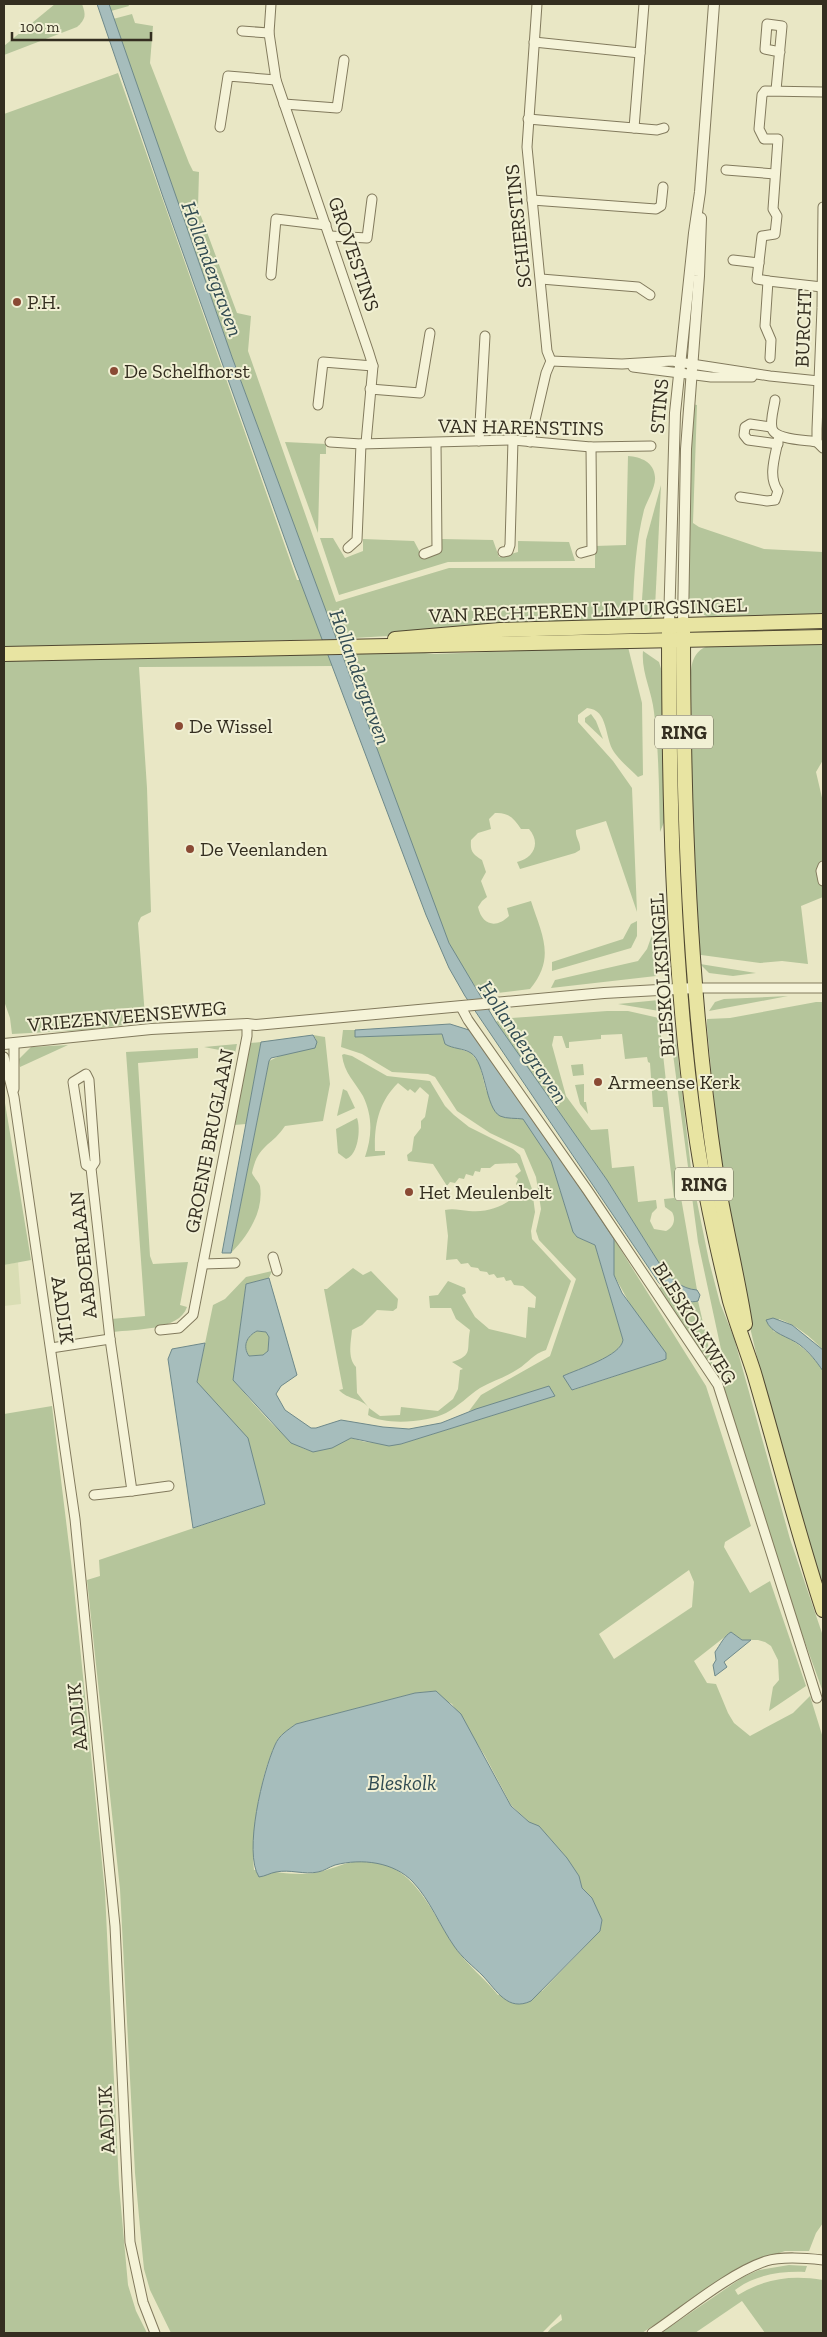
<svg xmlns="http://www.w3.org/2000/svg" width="827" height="2337" font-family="'Zilla Slab',serif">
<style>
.farmland{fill:#d9ddb4}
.green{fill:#b5c59b;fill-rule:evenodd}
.water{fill:#a6bdbc;stroke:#6e898a;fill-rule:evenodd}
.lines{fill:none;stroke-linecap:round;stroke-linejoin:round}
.minor-casing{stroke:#827a5d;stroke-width:11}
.tertiary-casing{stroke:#827a5d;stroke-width:12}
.primary-casing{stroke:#504831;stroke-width:16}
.minor{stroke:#f5f3d8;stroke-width:9}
.tertiary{stroke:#f5f3d8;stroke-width:10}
.primary{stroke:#e8e4a2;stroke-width:14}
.poi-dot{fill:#8a4a34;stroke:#f1f0d4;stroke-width:2}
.labels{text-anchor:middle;stroke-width:4;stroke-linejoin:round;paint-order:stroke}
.shield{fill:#f1f0d4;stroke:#6d6856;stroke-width:1}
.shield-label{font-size:19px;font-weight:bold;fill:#342e20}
.street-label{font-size:20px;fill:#342e20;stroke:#f1f0d4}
.poi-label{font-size:20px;fill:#342e20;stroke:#f1f0d4;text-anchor:start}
.water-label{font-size:21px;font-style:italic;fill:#314b52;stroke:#f1f0d4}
</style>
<rect width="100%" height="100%" fill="#e9e7c5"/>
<path class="farmland" d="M18,1262L21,1304L4,1306V1265Z"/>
<g class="green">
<path d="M55,4H82C86,15 86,19 77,27L4,55V46Z"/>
<path d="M109,4H128L129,6L111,11Z"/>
<path d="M132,14L135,23L153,26L150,63L189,163L193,171L199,172L198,208L237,313L251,316L248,351L336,602L449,568H595V546L626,545L628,456C641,457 654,462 655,477C656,487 647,501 644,510C636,542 634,574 633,606L636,607H632L631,622L336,639L232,357L113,19Z"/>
<path d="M118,73L297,580H300L323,639L4,649V114Z"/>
<path d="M692,404L697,405L693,523L699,527L764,549L823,552V614L708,617L693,609L687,602Z"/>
<path d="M285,442L326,444V454H320L318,533Z"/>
<path d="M661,485L655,608L650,621L641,615L646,540Z"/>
<path d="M320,538H333L345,558L363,551V539L414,541L423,558L439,551L441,539L493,540L499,557L518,552V541L569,542L575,561L448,562L339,595Z"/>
<path d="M823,644V760L816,772L823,802V860L821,869L823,897L801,906L808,964L782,961L760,963L694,954L691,674C691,661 696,649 709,646Z"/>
<path d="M628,647L642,703L643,775L638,777C630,769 620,761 614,752C604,737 609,710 587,708L578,715V722L613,761L632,788L637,912L606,821L576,830C575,838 581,842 580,850L575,853L520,869L517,862C534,858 541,843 529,829H521C514,818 508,812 495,813L489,819L491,829L478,833L471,840C470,852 473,854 482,860L486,872L481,881L487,897L482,901L478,907C482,925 496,929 509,916L507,908L531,901C542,935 556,958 530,989L481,995L456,958L445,935L342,653L406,651L434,654Z"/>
<path d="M643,651L659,662L662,672L665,820L660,832C659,792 659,751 654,712C652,691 641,672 643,651Z"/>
<path d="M329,653L334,666L139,667L147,788L151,912L141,917L138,923L145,1017L141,1023L85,1030L12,1034L10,1018L4,1001V660Z"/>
<path d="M591,714L596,721L603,739L585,722V718Z"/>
<path d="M637,921V936L631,948L552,971V962L623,939L631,924Z"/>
<path d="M652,935L656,976L551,988L555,980L638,961L647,949Z"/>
<path d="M700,964L756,973L733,976L709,973Z"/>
<path d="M788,996L709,1011L715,1002L724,999Z"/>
<path d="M659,1000L660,1006L659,1011L618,1004Z"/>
<path d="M816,1002H823V1350C811,1337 796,1325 779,1319L773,1331C795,1339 811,1353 823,1371V1590L809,1549L765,1391L744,1302L718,1152L716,1121L707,1027V1019L730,1018Z"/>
<path d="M607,1011H628L659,1018L675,1163L697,1290C681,1289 670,1278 661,1266L607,1180L496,1022L499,1019ZM622,1034L625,1059L647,1057L648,1062L650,1063L653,1107H663L674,1198L664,1199L665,1207L672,1212C676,1219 674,1227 666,1231L654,1229L650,1221L652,1213L657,1208L656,1200L638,1202L634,1166L612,1168L608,1129L591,1130L566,1096L552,1045L554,1036H562L566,1048H569V1042L601,1039V1035Z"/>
<path d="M674,1023L692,1177L709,1261L720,1303L734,1338L790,1539L823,1636V1692L772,1551L722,1387L728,1382L698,1242L669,1024Z"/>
<path d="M343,1030H355V1037L442,1034L445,1044L471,1053L479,1063L486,1090L500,1116L523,1119L551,1161L573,1232L577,1237L595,1245L623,1340C621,1356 578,1369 564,1376L573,1390L661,1361L614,1275V1239L706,1386L751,1526L725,1542L724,1547L750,1593L770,1581L806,1686L769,1711L773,1687L779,1680L778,1660L771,1646L765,1642L758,1640H742L731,1632L694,1661L707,1683L716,1684L728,1713L734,1723L750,1736L793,1713L810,1696L823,1738V2223L816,2233L809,2251H785L746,2264L642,2333H547L551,2328L562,2320L561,2314L542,2333H171L150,2290L144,2269L142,2249L135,2173L120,1889L87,1580L100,1576L99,1560L265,1504L216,1404L197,1382L213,1305L225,1299L246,1277L272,1271L269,1278L246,1284L233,1380C249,1397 291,1453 315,1451C328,1450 339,1442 351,1438L365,1442L401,1444L555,1396L469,1411L481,1395L550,1356L576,1279L539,1240L536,1231L541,1209L536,1177L524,1149L490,1133L457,1111L435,1077L428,1074L392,1072L362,1054L341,1047ZM689,1570L694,1582L692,1607L614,1659L599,1634ZM436,1691L442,1699L452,1704L485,1756L511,1805L529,1822L539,1827L567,1858L579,1876L582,1888L592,1898L602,1920L600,1931L542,1991L498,1995C484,1978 467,1965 455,1947C432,1914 416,1866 370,1861C351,1859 336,1868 319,1872C299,1877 275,1871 254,1870C250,1835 260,1777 275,1745C279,1735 288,1730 296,1724L415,1693Z"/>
<path d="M313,1035L325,1037L330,1084L323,1121L285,1126C271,1147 258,1144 252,1173C254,1178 259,1182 260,1186C264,1211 248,1236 231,1253L269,1061L316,1039Z"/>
<path d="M261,1042L246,1124L234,1125L250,1043Z"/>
<path d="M237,1044L235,1053L204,1047Z"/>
<path d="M68,1045L20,1067L19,1059L31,1047Z"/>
<path d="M198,1048V1058L138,1063L150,1256L153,1264L188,1262L180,1305L187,1307C179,1331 135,1329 113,1332L111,1319L145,1316L126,1052Z"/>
<path d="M344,1054L352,1056L387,1076L430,1081L445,1106L454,1115L469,1127L513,1149L520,1155L532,1189L535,1212L531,1231L532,1239L571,1281L546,1350C533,1354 528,1363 518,1369C506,1377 492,1381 480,1388C468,1396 459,1406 446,1413C429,1422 385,1426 368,1415L369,1408C362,1398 348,1400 339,1390L343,1389L324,1289H327L353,1268L363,1275L371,1271L398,1299L397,1308L393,1311L377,1310L362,1325L352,1330C351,1341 347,1358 356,1367L357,1393L369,1408L380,1416L400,1415L401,1407L438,1411L453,1399L458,1389L460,1370L463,1369L452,1362C474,1355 466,1350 470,1330L456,1319L451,1308H430L429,1296L438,1295L448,1281L465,1288L466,1293L462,1295L475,1317L489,1329L526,1338L528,1307L535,1308L536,1297L523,1286L514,1285L511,1280L506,1281L504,1277L497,1278L494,1274L489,1275L487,1272L480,1271L478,1268L471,1267L468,1263L461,1264L457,1259L446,1260L448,1236L445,1210C452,1208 461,1210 469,1211C491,1213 506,1205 522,1191L516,1184L518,1179L515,1176L521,1171L517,1163L495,1164L490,1168H481L480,1172L475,1171L473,1176L466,1174L464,1179L459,1178L455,1183L450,1182L447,1186L433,1164L408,1161L407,1155L412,1151L414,1137L421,1128V1121L425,1117L429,1095L420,1087L415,1093L410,1089L408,1091L398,1083C379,1102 374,1124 375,1151H385V1155L365,1157C372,1136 373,1117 363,1096C355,1082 344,1073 342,1055Z"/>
<path d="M583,1064L584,1075L573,1076L571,1065Z"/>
<path d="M584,1084V1102H586L588,1114L580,1104L575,1085Z"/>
<path d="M343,1089L347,1091L355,1108L337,1116Z"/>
<path d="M4,1097L31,1260L4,1265Z"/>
<path d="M357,1118C361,1129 358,1155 346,1159L338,1153L336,1129Z"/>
<path d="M662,1286C669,1294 687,1304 698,1301L713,1366L711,1370L658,1289Z"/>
<path d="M257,1331L266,1332L269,1337L268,1351L263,1355L249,1356C242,1346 247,1336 257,1331Z"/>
<path d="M52,1406L73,1578L105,1892L119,2185L128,2285L136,2311L147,2333H4V1414Z"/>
<path d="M789,2265L807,2266L805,2272C780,2271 755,2275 735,2290L738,2295C766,2278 792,2275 823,2280V2333H765L742,2301L695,2333H661L743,2277L759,2270Z"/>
</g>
<g class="water">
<path d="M97,4H109L232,357L449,943L496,1022L607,1180L661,1266C670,1278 681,1289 697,1290L700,1295L698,1301C683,1305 668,1293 659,1283L465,996L449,968L426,915L294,565L163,197Z"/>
<path d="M450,1024L469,1030L477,1038L538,1125L614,1239V1275L622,1293L666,1353V1359L661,1361L572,1390L563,1376C578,1369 621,1356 623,1340L595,1245L577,1237L573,1232L551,1161L523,1119C517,1118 506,1119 500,1116C485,1108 486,1063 471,1053C463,1048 453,1049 445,1044L442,1034L355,1037V1030Z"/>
<path d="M313,1035L317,1042L315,1048L271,1058L269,1061L231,1253H222L261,1042Z"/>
<path d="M269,1278L297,1375L281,1386L276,1394L285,1410L311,1428H316L341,1420L383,1427L409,1429L441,1423L476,1409L549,1386L555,1396L401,1444L389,1446L351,1438L332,1448L313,1452L291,1443L233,1380L246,1284ZM257,1331L266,1332L269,1337L268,1351L263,1355L249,1356C242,1346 247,1336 257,1331Z"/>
<path d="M773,1318L792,1325L823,1350V1371C816,1361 810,1353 800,1345C788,1336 771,1334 766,1320Z"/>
<path d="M205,1343L197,1382L248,1438L265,1504L193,1528L168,1359L172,1349Z"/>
<path d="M731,1632L742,1640H751L724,1662L727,1667L715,1676L713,1665L716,1660L715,1652C720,1645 724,1636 731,1632Z"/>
<path d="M436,1691L461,1714L511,1806L529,1822L539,1826L567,1858L579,1876L582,1888L592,1898L602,1920L600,1931L531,2001C508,2012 497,1991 483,1976C473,1966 463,1959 454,1946C440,1926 430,1900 413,1882C394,1862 362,1858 335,1865C329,1867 324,1871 318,1872C304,1875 290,1869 276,1872C270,1873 266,1876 259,1877C243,1852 263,1771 275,1745C279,1735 288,1730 296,1724L415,1693Z"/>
</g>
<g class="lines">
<defs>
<g id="minor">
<path d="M271,4L269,33L276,80L369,353L373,366L366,443"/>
<path d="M242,31L269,33"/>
<path d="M534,42L640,53"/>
<path d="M776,90L782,26L767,24L765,49L780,52"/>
<path d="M284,104L337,108L344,60"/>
<path d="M528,119L634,128L657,130L664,128"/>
<path d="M220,127L228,76L276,80"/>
<path d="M634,128L644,4"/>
<path d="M726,170L775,174"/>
<path d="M532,200L656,209L661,206L663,187"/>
<path d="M823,207L822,308L817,429V442L823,448"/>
<path d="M330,236L367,238L372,199"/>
<path d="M733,260L759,263"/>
<path d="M271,275L276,219L326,225"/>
<path d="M541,279L638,287L650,295"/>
<path d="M768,281L822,287"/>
<path d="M770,358L771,340L765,326L768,281L757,279L762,236L775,234L777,216L773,209L778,139H764L759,129L762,95L765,91L823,92"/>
<path d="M551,361L622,364L672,361L770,376L819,381"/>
<path d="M633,367L711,377H752"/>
<path d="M370,389L420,393L430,333"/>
<path d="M775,400C774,408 770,420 772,428C774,440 806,440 817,442"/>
<path d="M318,405L323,362L373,366"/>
<path d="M771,427L750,424L745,427L744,435L748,440L778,444"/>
<path d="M479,441L485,336"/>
<path d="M330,442L361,444L357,540L348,548"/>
<path d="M530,442L546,373L551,361L547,351L527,147L537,4"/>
<path d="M361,444L513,440L591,447L651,446"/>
<path d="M740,497L767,501L775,500L778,491C767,476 776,454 779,436"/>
<path d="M503,552L508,551L510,545L513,440"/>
<path d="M581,553L592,550L591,447"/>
<path d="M424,554L437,549L436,443"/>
<path d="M823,866L821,871L823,881"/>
<path d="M695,988H823"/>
<path d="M461,1007L468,1020L588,1191L718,1385L817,1698"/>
<path d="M14,1043V1089"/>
<path d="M4,1057L14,1097L75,1519L115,1926L130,2242L143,2302L155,2333"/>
<path d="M91,1168L86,1165L73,1082L86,1074L89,1080L95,1162L91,1168L110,1339L132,1491L94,1495"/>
<path d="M273,1257L277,1271"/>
<path d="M203,1264L235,1263"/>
<path d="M160,1330L179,1328L193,1315L247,1036V1024"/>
<path d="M51,1348L110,1339"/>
<path d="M132,1491L169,1486"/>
<path d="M652,2333C685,2311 728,2274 766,2261C783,2256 805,2258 823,2260"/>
</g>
<g id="tertiary">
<path d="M683,624L686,449L699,276L701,218"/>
<path d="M669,625L675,413L694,233L700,192L714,4"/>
<path d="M4,1044L151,1029L247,1024L256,1025L604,993L695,988"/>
</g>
<g id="primary">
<path d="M683,624C683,807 689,991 716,1172C724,1223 737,1273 745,1324"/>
<path d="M669,625C669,789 672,965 695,1128C703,1186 716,1244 730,1301C737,1325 746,1348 754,1373C777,1451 797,1531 823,1610"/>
<path d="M395,639L500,630L823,621"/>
<path d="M4,654L823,637"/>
</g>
</defs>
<use href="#minor" class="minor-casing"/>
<use href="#tertiary" class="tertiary-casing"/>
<use href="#primary" class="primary-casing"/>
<use href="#minor" class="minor"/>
<use href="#tertiary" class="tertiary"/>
<use href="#primary" class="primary"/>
</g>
<g class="poi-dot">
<circle cx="17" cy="302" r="5"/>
<circle cx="114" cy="371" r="5"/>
<circle cx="179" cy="726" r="5"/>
<circle cx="190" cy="849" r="5"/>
<circle cx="598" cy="1082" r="5"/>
<circle cx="409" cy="1192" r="5"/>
</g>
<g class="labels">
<g class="shield">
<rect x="655" y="715.5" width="58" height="33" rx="4"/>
<rect x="675" y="1167.5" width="58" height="33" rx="4"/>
</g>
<g class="shield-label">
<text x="684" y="739">RING</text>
<text x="704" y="1191">RING</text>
</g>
<g class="street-label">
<text transform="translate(518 226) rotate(-96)" y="7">SCHIERSTINS</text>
<text transform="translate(354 254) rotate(71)" y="7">GROVESTINS</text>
<text transform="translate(803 328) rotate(-88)" y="7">BURCHT</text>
<text transform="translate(659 406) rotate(-85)" y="7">STINS</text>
<text transform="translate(521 427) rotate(1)" y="7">VAN HARENSTINS</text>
<text transform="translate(588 610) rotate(-2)" y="7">VAN RECHTEREN LIMPURGSINGEL</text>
<text transform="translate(662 975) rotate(-94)" y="7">BLESKOLKSINGEL</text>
<text transform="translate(127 1016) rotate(-5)" y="7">VRIEZENVEENSEWEG</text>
<text transform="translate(209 1141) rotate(-79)" y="7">GROENE BRUGLAAN</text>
<text transform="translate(83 1255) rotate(-96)" y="7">AABOERLAAN</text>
<text transform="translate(63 1310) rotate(82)" y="7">AADIJK</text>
<text transform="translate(695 1323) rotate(58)" y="7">BLESKOLKWEG</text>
<text transform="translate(77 1717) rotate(-96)" y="7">AADIJK</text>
<text transform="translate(106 2120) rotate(-93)" y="7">AADIJK</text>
</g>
<g class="poi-label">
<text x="27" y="309">P.H.</text>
<text x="124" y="378">De Schelfhorst</text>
<text x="189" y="733">De Wissel</text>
<text x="200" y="856">De Veenlanden</text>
<text x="608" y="1089">Armeense Kerk</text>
<text x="419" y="1199">Het Meulenbelt</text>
</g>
<g class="water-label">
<text transform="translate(212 269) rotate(70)" y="7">Hollandergraven</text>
<text transform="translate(360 677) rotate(70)" y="7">Hollandergraven</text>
<text transform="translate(523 1042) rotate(56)" y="7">Hollandergraven</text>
<text x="402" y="1790">Bleskolk</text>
</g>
</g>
<rect width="827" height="2337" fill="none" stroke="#342e20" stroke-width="10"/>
<path d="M12 32v8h139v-8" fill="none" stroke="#342e20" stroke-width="2.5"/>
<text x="20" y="32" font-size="15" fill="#342e20" stroke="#f1f0d4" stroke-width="4" paint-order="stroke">100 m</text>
</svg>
